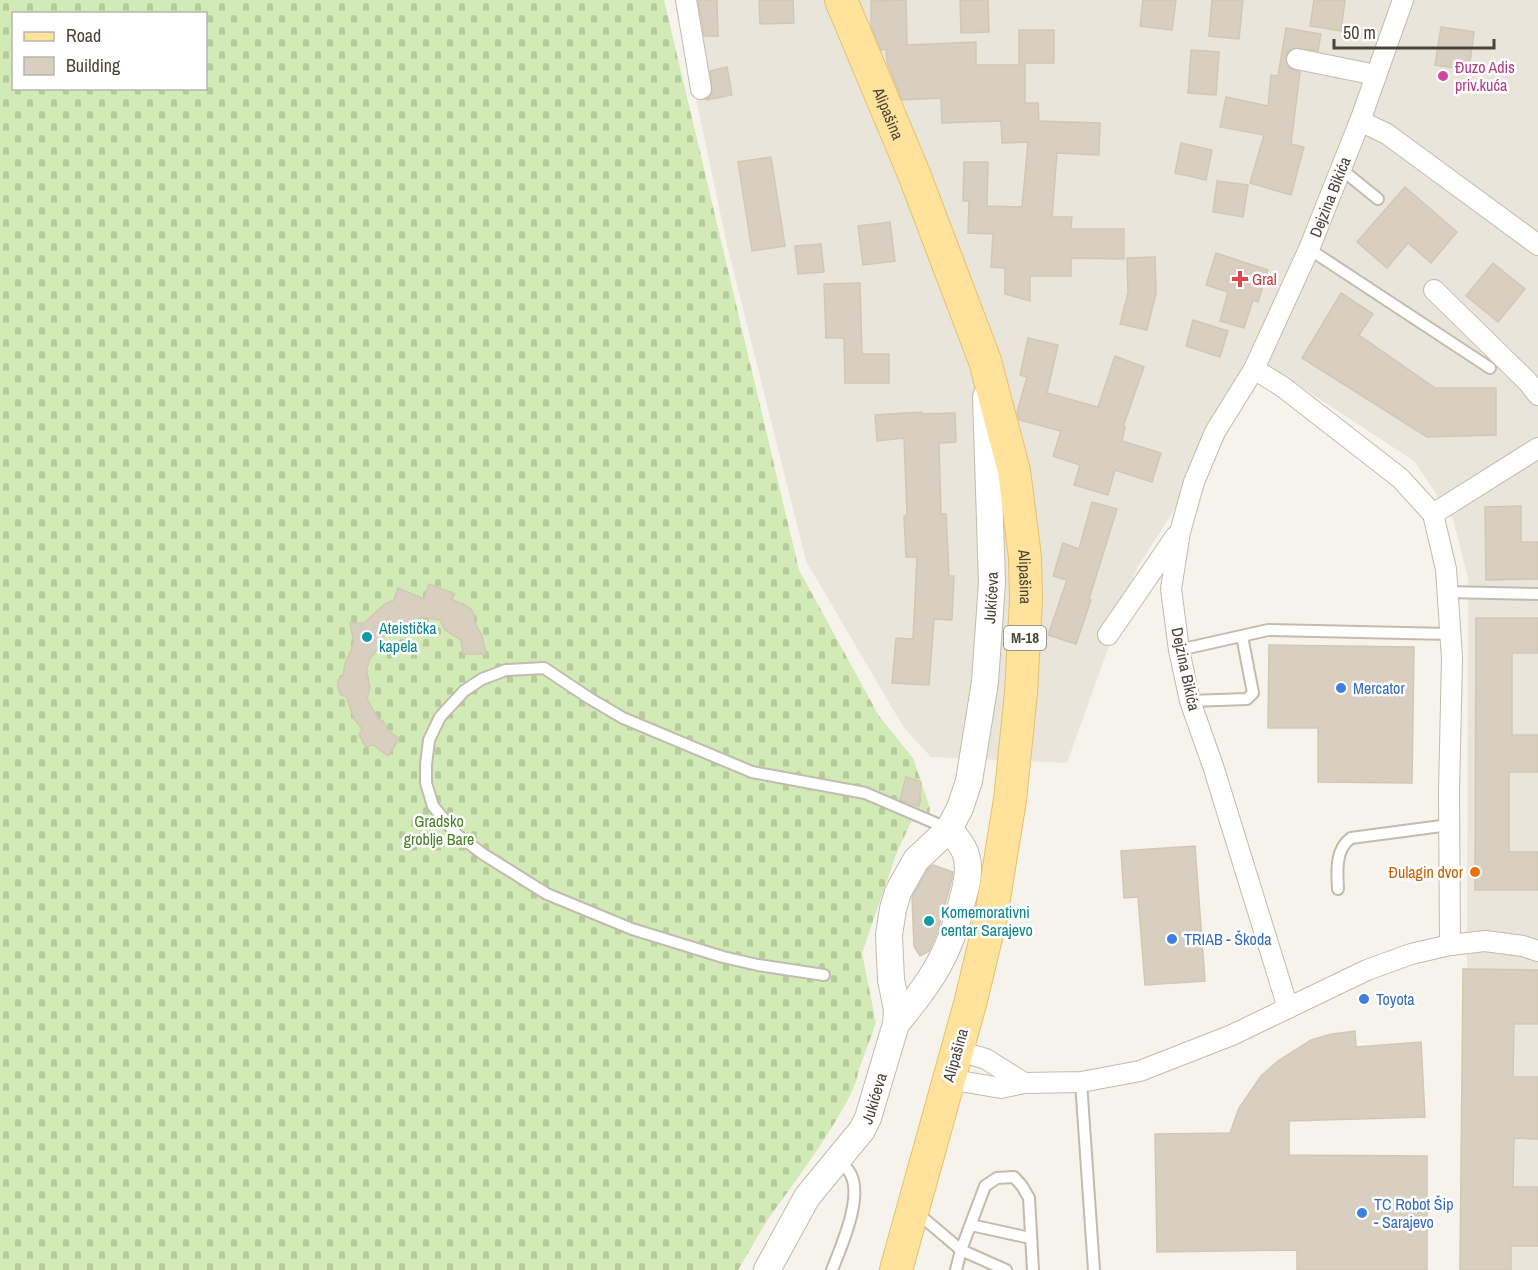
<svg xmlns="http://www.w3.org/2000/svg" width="1538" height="1270" font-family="'Archivo Narrow',sans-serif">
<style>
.residential{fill:#eae5da}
.cemetery{fill:url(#cemetery-stones);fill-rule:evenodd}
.building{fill:#d8cfc1;stroke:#d3c7b4;stroke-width:1.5}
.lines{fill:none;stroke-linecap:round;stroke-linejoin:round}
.service-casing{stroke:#c2bbae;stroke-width:14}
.minor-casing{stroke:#c2bbae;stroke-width:22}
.tertiary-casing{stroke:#c2bbae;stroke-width:28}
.primary-casing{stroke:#e6c16a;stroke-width:34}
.service{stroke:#fff;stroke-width:10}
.minor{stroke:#fff;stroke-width:20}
.tertiary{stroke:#fff;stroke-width:26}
.primary{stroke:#ffe39c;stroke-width:32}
.hotel-dot{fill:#d1479c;stroke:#fff;stroke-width:2}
.health-dot{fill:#e0444e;stroke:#fff;stroke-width:2}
.culture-dot{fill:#0f9aa8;stroke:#fff;stroke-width:2}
.shop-dot{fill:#3f7fe0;stroke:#fff;stroke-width:2}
.food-dot{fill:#e8710a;stroke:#fff;stroke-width:2}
.labels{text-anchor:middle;stroke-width:5;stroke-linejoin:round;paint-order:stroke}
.shield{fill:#fff;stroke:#817c74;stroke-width:1.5}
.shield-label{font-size:15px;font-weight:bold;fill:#4b4439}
.hotel-label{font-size:16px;fill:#b23c85;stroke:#fff;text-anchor:start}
.street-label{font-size:16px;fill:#4b4439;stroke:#fff}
.health-label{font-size:16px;fill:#be3a42;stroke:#fff;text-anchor:start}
.culture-label{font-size:16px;fill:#0d838f;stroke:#fff;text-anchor:start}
.shop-label{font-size:16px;fill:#366cbe;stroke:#fff;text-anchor:start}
.park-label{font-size:16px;fill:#4a7f2a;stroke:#fff}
.food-label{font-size:16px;fill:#c56008;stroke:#fff;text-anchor:end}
</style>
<defs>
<pattern id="cemetery-stones" width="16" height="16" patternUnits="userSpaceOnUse" patternTransform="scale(1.5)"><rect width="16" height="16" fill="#d2eab5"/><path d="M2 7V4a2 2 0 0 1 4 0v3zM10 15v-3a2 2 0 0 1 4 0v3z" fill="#b6ca9c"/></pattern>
</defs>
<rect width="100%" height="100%" fill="#f6f3ec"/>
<path class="residential" d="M675,0H1538V1270H1463L1467,972L1468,579L1453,519L1414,461L1266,364L1136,570L1067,763L931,757L904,728L806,561L727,245Z"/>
<path class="cemetery" d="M0,0H664L799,570L879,716L913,758L930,808L928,823L912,820L897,852L862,953L876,1023L858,1072C856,1101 789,1190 769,1218C758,1235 748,1253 738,1270H0ZM14,14H206V88H14Z"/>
<g class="building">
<path d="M698,0H717L718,36H704Z"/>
<path d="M759,0H793L794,23L760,24Z"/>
<path d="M906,0L907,45L976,42V65H1025V103H1038L1039,121L1100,123L1099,155L1057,153L1052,217H1072L1071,229H1124V259L1071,258V276H1030V301L1005,294V268L991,267L993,234L968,233L969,201H963L964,162H988L987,206L1022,207L1028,142L1002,143L1001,121L942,123L941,98L902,100L887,62L886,49L881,50L871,26V1Z"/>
<path d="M960,0H988L989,32L961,33Z"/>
<path d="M1143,0H1176L1172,30L1140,26Z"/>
<path d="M1212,0H1243L1239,39L1209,36Z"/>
<path d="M1314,0H1345L1341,31L1310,26Z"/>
<path d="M1441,27L1474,32L1469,70L1435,65Z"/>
<path d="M1286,28L1321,34L1318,51L1294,48L1288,52L1285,57L1289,68L1300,72L1291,144L1304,147L1291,195L1250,183L1264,135L1220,127L1226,97L1268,106L1271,75L1278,76Z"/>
<rect x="1019" y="30" width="35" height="33"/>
<path d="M1191,50L1219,52L1216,95L1188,93Z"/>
<path d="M727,67L732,95L707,100L712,93L710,71Z"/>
<path d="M1181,143L1212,150L1206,180L1175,173Z"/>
<path d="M771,157L785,246L752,251L738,162Z"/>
<path d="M1217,181L1248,185L1243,217L1213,212Z"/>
<path d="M1405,187L1457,232L1431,263L1408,243L1387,268L1357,242Z"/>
<path d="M890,222L895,261L863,265L858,226Z"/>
<path d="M821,244L824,272L798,274L795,246Z"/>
<path d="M1216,253L1268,270L1258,302L1253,300L1244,328L1220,321L1228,292L1206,285Z"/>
<path d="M1155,257L1156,293L1147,330L1120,324L1128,293L1127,258Z"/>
<path d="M1493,263L1525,289L1498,322L1466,296Z"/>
<path d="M860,283L862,354H889V383H845L844,338H826L824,284Z"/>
<path d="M1341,293L1373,314L1359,335L1435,388H1496V435L1427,437L1302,358Z"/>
<path d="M1193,320L1228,331L1220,357L1186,346Z"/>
<path d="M1028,338L1058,345L1047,393L1098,407L1115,356L1144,367L1123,427H1125L1122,441L1161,453L1152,482L1115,470L1108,495L1074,485L1080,465L1053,456L1061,431L1019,420L1017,412L1027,377L1020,375Z"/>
<path d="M922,412V414L955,413L956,442L939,443L941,514H946L949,576H954L952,620L934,619L929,685L892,683L896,638L913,639L917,557H906L904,516L907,515L904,438L877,441L875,415Z"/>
<path d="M1092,502L1117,509L1089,599L1091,600L1076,644L1048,635L1067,580L1053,576L1063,543L1079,549Z"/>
<path d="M1521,506V542H1538V579L1486,580L1485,507Z"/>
<path d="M429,584L455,594L451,599L470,608L473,612L475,623L482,636L486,654H463L461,640L445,630L440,620L422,617L413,624L401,623L382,638L379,648L370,658L367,668V677L370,686L367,699L378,719L383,721L388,730L399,739L388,756L373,745L366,747L359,735L362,729L354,719L346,696L341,695L338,689V680L343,676L345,664L354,643L350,623H364L385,604L394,600L398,588L424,599Z"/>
<path d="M1476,618H1538V653H1512V735H1538V772H1509V852H1538V890H1475Z"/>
<path d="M1269,645L1414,647L1412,783L1318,782V728H1268Z"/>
<path d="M906,777L921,782L919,806L900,800Z"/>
<path d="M1195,846L1205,981L1145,985L1138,897L1124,898L1121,851Z"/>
<path d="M933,865L953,872L952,879L938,930L929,951L920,956L914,946L912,897L928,869Z"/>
<path d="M1463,969L1538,970V1024H1514L1513,1077H1538V1139L1514,1138L1513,1187H1538V1246H1511V1270H1460Z"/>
<path d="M1355,1031L1356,1047L1421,1042L1425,1117L1289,1121V1155L1427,1156V1270H1297V1250L1157,1252L1155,1134L1230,1133L1239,1108L1261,1076L1278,1061L1311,1040L1332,1034Z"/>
</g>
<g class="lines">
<defs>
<g id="service">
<path d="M1341,169L1378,199"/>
<path d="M1309,249L1490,368"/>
<path d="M1447,592L1538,594"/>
<path d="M1179,650L1268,630L1449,634"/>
<path d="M1190,701L1247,699L1253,693L1242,636"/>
<path d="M1338,889C1337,872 1335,849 1351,838L1449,825"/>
<path d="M824,975L758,965L723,957L632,929L547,894L483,854L456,834L433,806L426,783V765L429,740L440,717L464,691L482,679L506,670L544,668L589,698L623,718L752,772L865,793L949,829"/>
<path d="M1081,1082L1094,1270"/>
<path d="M915,1211L961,1250L956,1270"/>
<path d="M971,1225L1030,1238"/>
<path d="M832,1270C841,1247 866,1192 848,1170C846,1167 840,1165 836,1163"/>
<path d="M1006,1270L961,1250L985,1186L997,1178L1014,1177L1022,1186L1029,1198L1033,1270"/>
</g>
<g id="minor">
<path d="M686,0L701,89"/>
<path d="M1297,59L1376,75"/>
<path d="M1360,121L1387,134L1538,245"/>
<path d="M1434,290L1528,382L1538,395"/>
<path d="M1254,369L1283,387L1400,478L1433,514L1446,569L1452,658L1449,792L1450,945"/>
<path d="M1433,514L1538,448"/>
<path d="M1108,635L1176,536"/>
<path id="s1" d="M1288,1008L1213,766L1190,701L1179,650L1171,589L1180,532L1194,482L1215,432L1254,369L1309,249L1360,121L1403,0"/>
<path d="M956,1050L986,1059L1024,1083"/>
<path d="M948,1079L1001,1088L1024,1083L1081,1082L1140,1071L1232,1035L1367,970L1411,954L1450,945L1485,941L1523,946L1538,951"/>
</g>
<g id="tertiary">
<path d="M896,1024C931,982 951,953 963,898C967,884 971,867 965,852C962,844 955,836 949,829"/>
<path id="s2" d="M767,1270L807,1197L862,1130L868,1118L896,1024L897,1009L891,980L889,935L893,909L898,892L916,860L949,829L960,808L969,781L985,682L992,583L986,397"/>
</g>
<g id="primary">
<path id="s3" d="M841,0L914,174L985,361L1014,471L1025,557L1026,599L1021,693L1010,800L991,917L970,1004L896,1270"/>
</g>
</defs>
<use href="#service" class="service-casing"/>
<use href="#minor" class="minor-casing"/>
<use href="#tertiary" class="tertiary-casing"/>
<use href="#primary" class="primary-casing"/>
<use href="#service" class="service"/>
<use href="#minor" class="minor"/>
<use href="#tertiary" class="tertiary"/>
<use href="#primary" class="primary"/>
</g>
<circle class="hotel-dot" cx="1443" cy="76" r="6"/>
<path class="health-dot" d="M1237 270h6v6h6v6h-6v6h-6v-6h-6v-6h6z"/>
<g class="culture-dot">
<circle cx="367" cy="637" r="6"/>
<circle cx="929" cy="921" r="6"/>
</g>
<g class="shop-dot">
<circle cx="1341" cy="688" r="6"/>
<circle cx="1172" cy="939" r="6"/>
<circle cx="1364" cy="999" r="6"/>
<circle cx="1362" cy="1213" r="6"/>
</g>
<circle class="food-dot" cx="1475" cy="872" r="6"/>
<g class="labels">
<rect class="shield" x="1004" y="626" width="42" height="24" rx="4.5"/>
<g class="shield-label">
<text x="1025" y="643">M-18</text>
</g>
<g class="hotel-label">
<text x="1455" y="73">Đuzo Adis<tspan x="1455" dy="18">priv.kuća</tspan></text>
</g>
<g class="street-label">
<text dy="6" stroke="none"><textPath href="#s3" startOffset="123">Alipašina</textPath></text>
<text dy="6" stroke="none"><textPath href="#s1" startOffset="862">Dejzina Bikića</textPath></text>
<text dy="6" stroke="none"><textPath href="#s3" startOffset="609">Alipašina</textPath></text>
<text dy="6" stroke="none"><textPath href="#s2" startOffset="734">Jukićeva</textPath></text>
<text transform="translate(1186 669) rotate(78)" y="6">Dejzina Bikića</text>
<text transform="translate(955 1055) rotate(-74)" y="6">Alipašina</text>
<text dy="6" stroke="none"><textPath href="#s2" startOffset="204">Jukićeva</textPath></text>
</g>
<g class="health-label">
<text x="1252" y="285">Gral</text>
</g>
<g class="culture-label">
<text x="379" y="634">Ateistička<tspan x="379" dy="18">kapela</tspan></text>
<text x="941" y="918">Komemorativni<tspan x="941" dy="18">centar Sarajevo</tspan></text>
</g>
<g class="shop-label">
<text x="1353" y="694">Mercator</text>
<text x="1184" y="945">TRIAB - Škoda</text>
<text x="1376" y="1005">Toyota</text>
<text x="1374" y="1210">TC Robot Šip<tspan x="1374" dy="18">- Sarajevo</tspan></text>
</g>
<g class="park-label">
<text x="439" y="827">Gradsko<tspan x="439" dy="18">groblje Bare</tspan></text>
</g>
<g class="food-label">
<text x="1463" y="878">Đulagin dvor</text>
</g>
</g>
<rect x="12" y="12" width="195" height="78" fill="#ffffff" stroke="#b7b4b0" stroke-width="1.5"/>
<rect x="24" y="32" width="30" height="9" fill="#ffe39c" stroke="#b7b4b0" stroke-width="1.5"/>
<text x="66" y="42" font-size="18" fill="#4b4439">Road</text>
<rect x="24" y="57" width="30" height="18" fill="#d8cfc1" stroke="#b7b4b0" stroke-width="1.5"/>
<text x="66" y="72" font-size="18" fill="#4b4439">Building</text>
<path d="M1334 39v9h160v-9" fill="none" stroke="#4b4439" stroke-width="3"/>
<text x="1343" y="39" font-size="18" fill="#4b4439" stroke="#ffffff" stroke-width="4.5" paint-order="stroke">50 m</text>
</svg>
